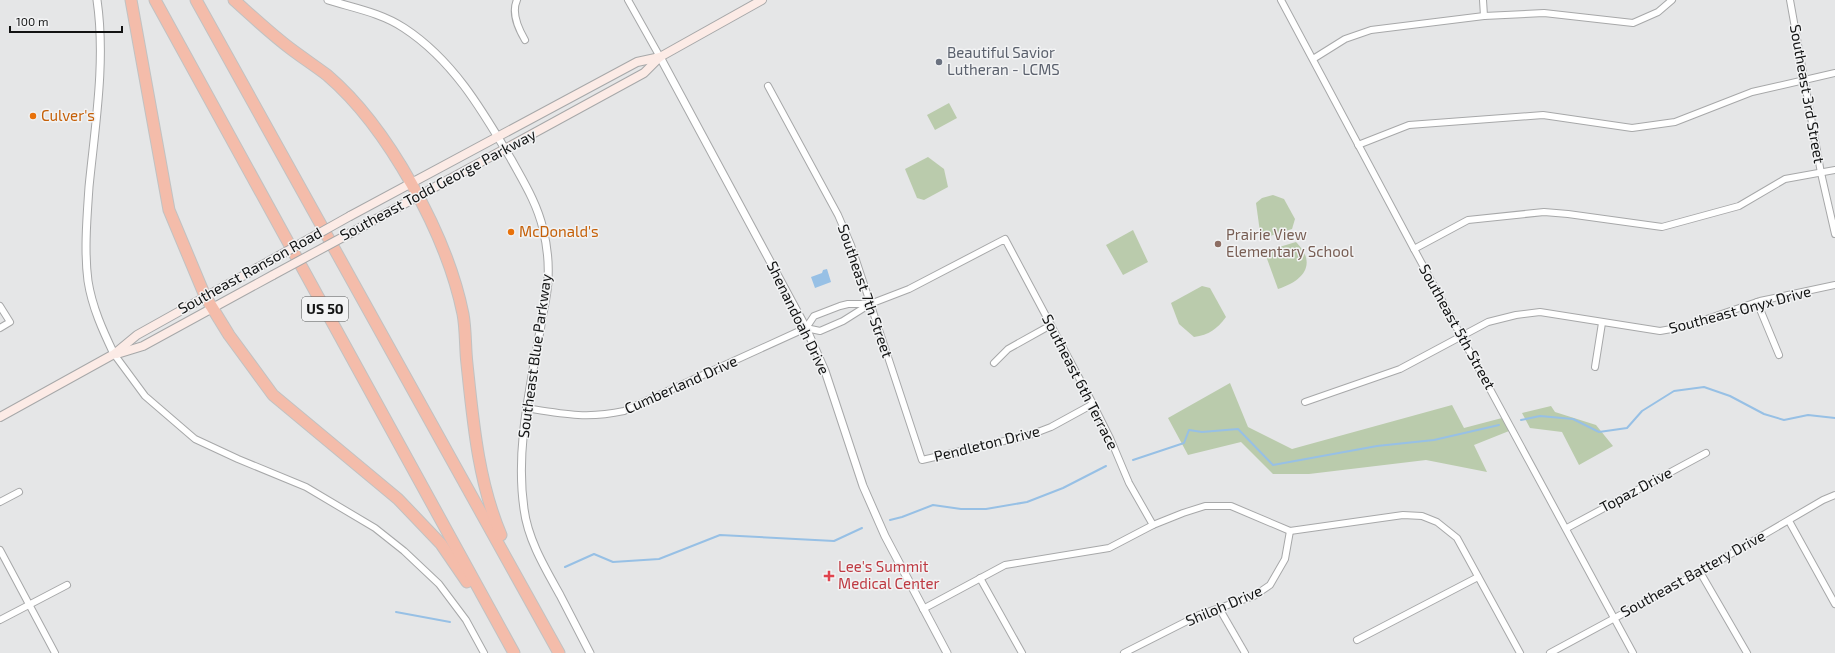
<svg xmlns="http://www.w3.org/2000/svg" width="1835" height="653" font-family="'Exo 2',sans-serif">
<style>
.green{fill:#bacbac}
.water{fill:#97c0e5}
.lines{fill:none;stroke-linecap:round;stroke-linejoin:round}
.stream{stroke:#97c0e5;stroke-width:2}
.minor-casing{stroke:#a7a8a9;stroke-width:8}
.tertiary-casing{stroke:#a7a8a9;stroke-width:9}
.secondary-casing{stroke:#a7a8a9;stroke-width:10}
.motorway-casing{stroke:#c1c2c2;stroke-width:13}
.minor{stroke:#fff;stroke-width:6}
.tertiary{stroke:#fff;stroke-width:7}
.secondary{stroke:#fcebe6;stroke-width:8}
.motorway{stroke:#f4bcaa;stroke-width:11}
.secondary-bridge-casing{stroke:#a7a8a9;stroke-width:10;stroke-linecap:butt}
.secondary-bridge{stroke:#fcebe6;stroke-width:8}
.worship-dot{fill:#6b7280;stroke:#f2f3f4;stroke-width:1.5}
.food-dot{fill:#e8710a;stroke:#f2f3f4;stroke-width:1.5}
.education-dot{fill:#8d6e63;stroke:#f2f3f4;stroke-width:1.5}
.health-dot{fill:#e0444e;stroke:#f2f3f4;stroke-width:1.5}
.labels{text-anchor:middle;stroke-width:3;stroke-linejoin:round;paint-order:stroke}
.shield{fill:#f2f3f4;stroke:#555656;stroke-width:1}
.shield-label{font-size:14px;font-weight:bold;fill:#121313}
.worship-label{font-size:15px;fill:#5b616d;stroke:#f2f3f4;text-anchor:start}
.street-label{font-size:15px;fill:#121313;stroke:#f2f3f4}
.food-label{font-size:15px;fill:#c56008;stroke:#f2f3f4;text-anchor:start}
.education-label{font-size:15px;fill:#785e54;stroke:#f2f3f4;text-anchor:start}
.health-label{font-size:15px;fill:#be3a42;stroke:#f2f3f4;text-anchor:start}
</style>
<rect width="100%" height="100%" fill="#e5e6e7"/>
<g class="green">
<path d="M949,103L957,118L935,130L927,115Z"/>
<path d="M928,157L944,169L948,187L924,200L917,198L905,169Z"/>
<path d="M1273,195L1284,199L1295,219L1292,229L1267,237L1260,232L1256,203L1262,198Z"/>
<path d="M1133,230L1148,262L1123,275L1106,245Z"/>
<path d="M1296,242C1318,264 1303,281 1278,289L1266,256L1269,250Z"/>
<path d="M1202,286L1210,288L1226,317C1217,329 1209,335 1194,337L1179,324L1171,303Z"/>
<path d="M1230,383L1248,427L1292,449L1452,405L1464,428L1502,418L1509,431L1474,445L1487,472L1426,460L1309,474H1273L1241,442L1188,455L1168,418Z"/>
<path d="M1551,406L1555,412L1596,425L1613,446L1579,465L1562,432L1530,428L1522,413Z"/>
</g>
<path class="water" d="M827,269L831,282L815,288L811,277L822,273L823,270Z"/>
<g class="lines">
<g class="stream">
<path d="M1521,420L1540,416L1573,419L1599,432L1627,428L1642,411L1674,391L1704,387L1730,396L1764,414L1784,420L1808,415L1835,418"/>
<path d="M1133,460L1184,443L1189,430L1202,432L1238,429L1273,465L1377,446L1434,440L1499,425"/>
<path d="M890,520L902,517L933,505L961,509H986L1027,502L1063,488L1106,466"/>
<path d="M565,567L594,554L613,562L659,559L720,535L834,541L862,528"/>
<path d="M396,612L450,622"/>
</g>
<defs>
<g id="minor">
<path d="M517,0C511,13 518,28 525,40"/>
<path d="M628,0L660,57"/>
<path d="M1281,0L1414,249L1633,653"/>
<path d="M1483,0L1484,16"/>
<path d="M1790,0L1821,173L1835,234"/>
<path d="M1313,59L1345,39L1371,30L1484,16L1544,13L1633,23L1658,12L1672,0"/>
<path d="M768,86L838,215L851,245L922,460L1030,435L1051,427L1093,404"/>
<path d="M1358,145L1409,125L1543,115L1632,128L1675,122L1752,92L1835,73"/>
<path d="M1414,249L1468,220L1544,212L1568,214L1662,227L1739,206L1785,179L1835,170"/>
<path d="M1757,302L1779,355"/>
<path d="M0,306L10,322L0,328"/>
<path d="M806,328L820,331L843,321L870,304L909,289L1005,239L1093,404L1110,438L1129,483L1153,525"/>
<path d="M114,354L145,396L195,439L238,459L306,487L375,528L404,551L439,584L466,620L484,653"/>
<path d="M994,363L1008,349L1051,325"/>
<path d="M1595,367L1602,323"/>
<path d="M1305,402L1400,369L1488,322L1516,315L1540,312L1660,331L1683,327L1760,301L1835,285"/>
<path d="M526,408C563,414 587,419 624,411L806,328L814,316L840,306L848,304H870"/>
<path d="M0,502L19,492"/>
<path d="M1789,521L1835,604"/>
<path d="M1567,528L1706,453"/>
<path d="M0,550L55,653"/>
<path d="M1700,572L1747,653"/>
<path d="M980,578L1022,653"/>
<path d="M1219,608L1245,653"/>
<path d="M923,609L1005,565L1109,548L1153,525L1183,513L1205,506H1231L1290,531L1403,515L1422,516L1437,522L1457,538L1520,653"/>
<path d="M0,620L67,585"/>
<path d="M1357,640L1478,577"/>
<path d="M1124,653L1199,615L1254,596L1270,585L1285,559L1290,531"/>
<path d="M1550,653L1700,572L1823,500L1835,495"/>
</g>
<g id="tertiary">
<path d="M97,0C106,61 95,126 89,187C87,217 84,251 88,281C92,307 103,331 114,354"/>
<path d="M328,0C354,8 382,13 404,28C453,60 482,110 511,159C523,181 537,203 543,229C547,245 549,262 548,279C548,294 543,310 541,325C531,386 515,447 524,509C528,540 545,568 560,595C570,614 580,634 590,653"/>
<path d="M660,57L806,328L825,371L863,486L885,536L947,653"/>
</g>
<g id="secondary">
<path d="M350,216L637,62L660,57"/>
<path d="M358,229L644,73L660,57L762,0"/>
<path d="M117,354L143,346L273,275"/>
<path d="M0,417L114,354L137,335L257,268"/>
</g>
<g id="motorway">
<path d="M131,0L169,210L205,296L229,335L273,395L398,499L441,544L467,582"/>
<path d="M155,0L514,653"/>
<path d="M196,0L559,653"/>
<path d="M234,0C253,17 271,34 291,49C303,58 315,66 327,75C388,127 447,235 463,314C466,330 465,347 467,364C473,421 478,481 501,535"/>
</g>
</defs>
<use href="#minor" class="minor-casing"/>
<use href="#tertiary" class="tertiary-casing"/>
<use href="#secondary" class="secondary-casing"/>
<use href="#motorway" class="motorway-casing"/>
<use href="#minor" class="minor"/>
<use href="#tertiary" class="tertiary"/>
<use href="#secondary" class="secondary"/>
<use href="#motorway" class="motorway"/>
<defs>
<g id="secondary-bridge">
<path d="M257,268L350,216"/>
<path d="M273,275L358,229"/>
</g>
</defs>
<use href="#secondary-bridge" class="secondary-bridge-casing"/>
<use href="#secondary-bridge" class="secondary-bridge"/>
</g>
<circle class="worship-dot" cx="939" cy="62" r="4"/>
<g class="food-dot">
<circle cx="33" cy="116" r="4"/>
<circle cx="511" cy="232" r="4"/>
</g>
<circle class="education-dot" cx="1218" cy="244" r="4"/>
<path class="health-dot" d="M827 570h4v4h4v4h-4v4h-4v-4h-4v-4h4z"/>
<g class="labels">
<rect class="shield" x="302" y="297" width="46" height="24" rx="3"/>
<g class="shield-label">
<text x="325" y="314">US 50</text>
</g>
<g class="worship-label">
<text x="947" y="58">Beautiful Savior<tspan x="947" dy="17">Lutheran - LCMS</tspan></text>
</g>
<g class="street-label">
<text transform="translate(1807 94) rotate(80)" y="5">Southeast 3rd Street</text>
<text transform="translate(438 185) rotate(-28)" y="5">Southeast Todd George Parkway</text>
<text transform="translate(250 271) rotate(-29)" y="5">Southeast Ranson Road</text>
<text transform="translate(865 291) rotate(71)" y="5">Southeast 7th Street</text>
<text transform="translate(1740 310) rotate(-15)" y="5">Southeast Onyx Drive</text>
<text transform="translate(798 318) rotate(64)" y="5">Shenandoah Drive</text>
<text transform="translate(1457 327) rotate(61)" y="5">Southeast 5th Street</text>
<text transform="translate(535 356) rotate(-82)" y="5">Southeast Blue Parkway</text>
<text transform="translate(1080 382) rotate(63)" y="5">Southeast 6th Terrace</text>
<text transform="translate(681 385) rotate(-24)" y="5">Cumberland Drive</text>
<text transform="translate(987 444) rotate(-14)" y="5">Pendleton Drive</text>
<text transform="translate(1636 490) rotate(-28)" y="5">Topaz Drive</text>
<text transform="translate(1693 574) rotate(-29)" y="5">Southeast Battery Drive</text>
<text transform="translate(1224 606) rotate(-23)" y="5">Shiloh Drive</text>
</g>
<g class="food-label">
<text x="41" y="121">Culver's</text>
<text x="519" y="237">McDonald's</text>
</g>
<g class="education-label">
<text x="1226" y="240">Prairie View<tspan x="1226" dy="17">Elementary School</tspan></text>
</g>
<g class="health-label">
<text x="838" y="572">Lee's Summit<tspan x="838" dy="17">Medical Center</tspan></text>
</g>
</g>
<path d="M10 26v6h112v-6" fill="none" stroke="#121313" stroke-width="2"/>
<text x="16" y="26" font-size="12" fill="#121313" stroke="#f2f3f4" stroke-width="3" paint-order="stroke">100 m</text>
</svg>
